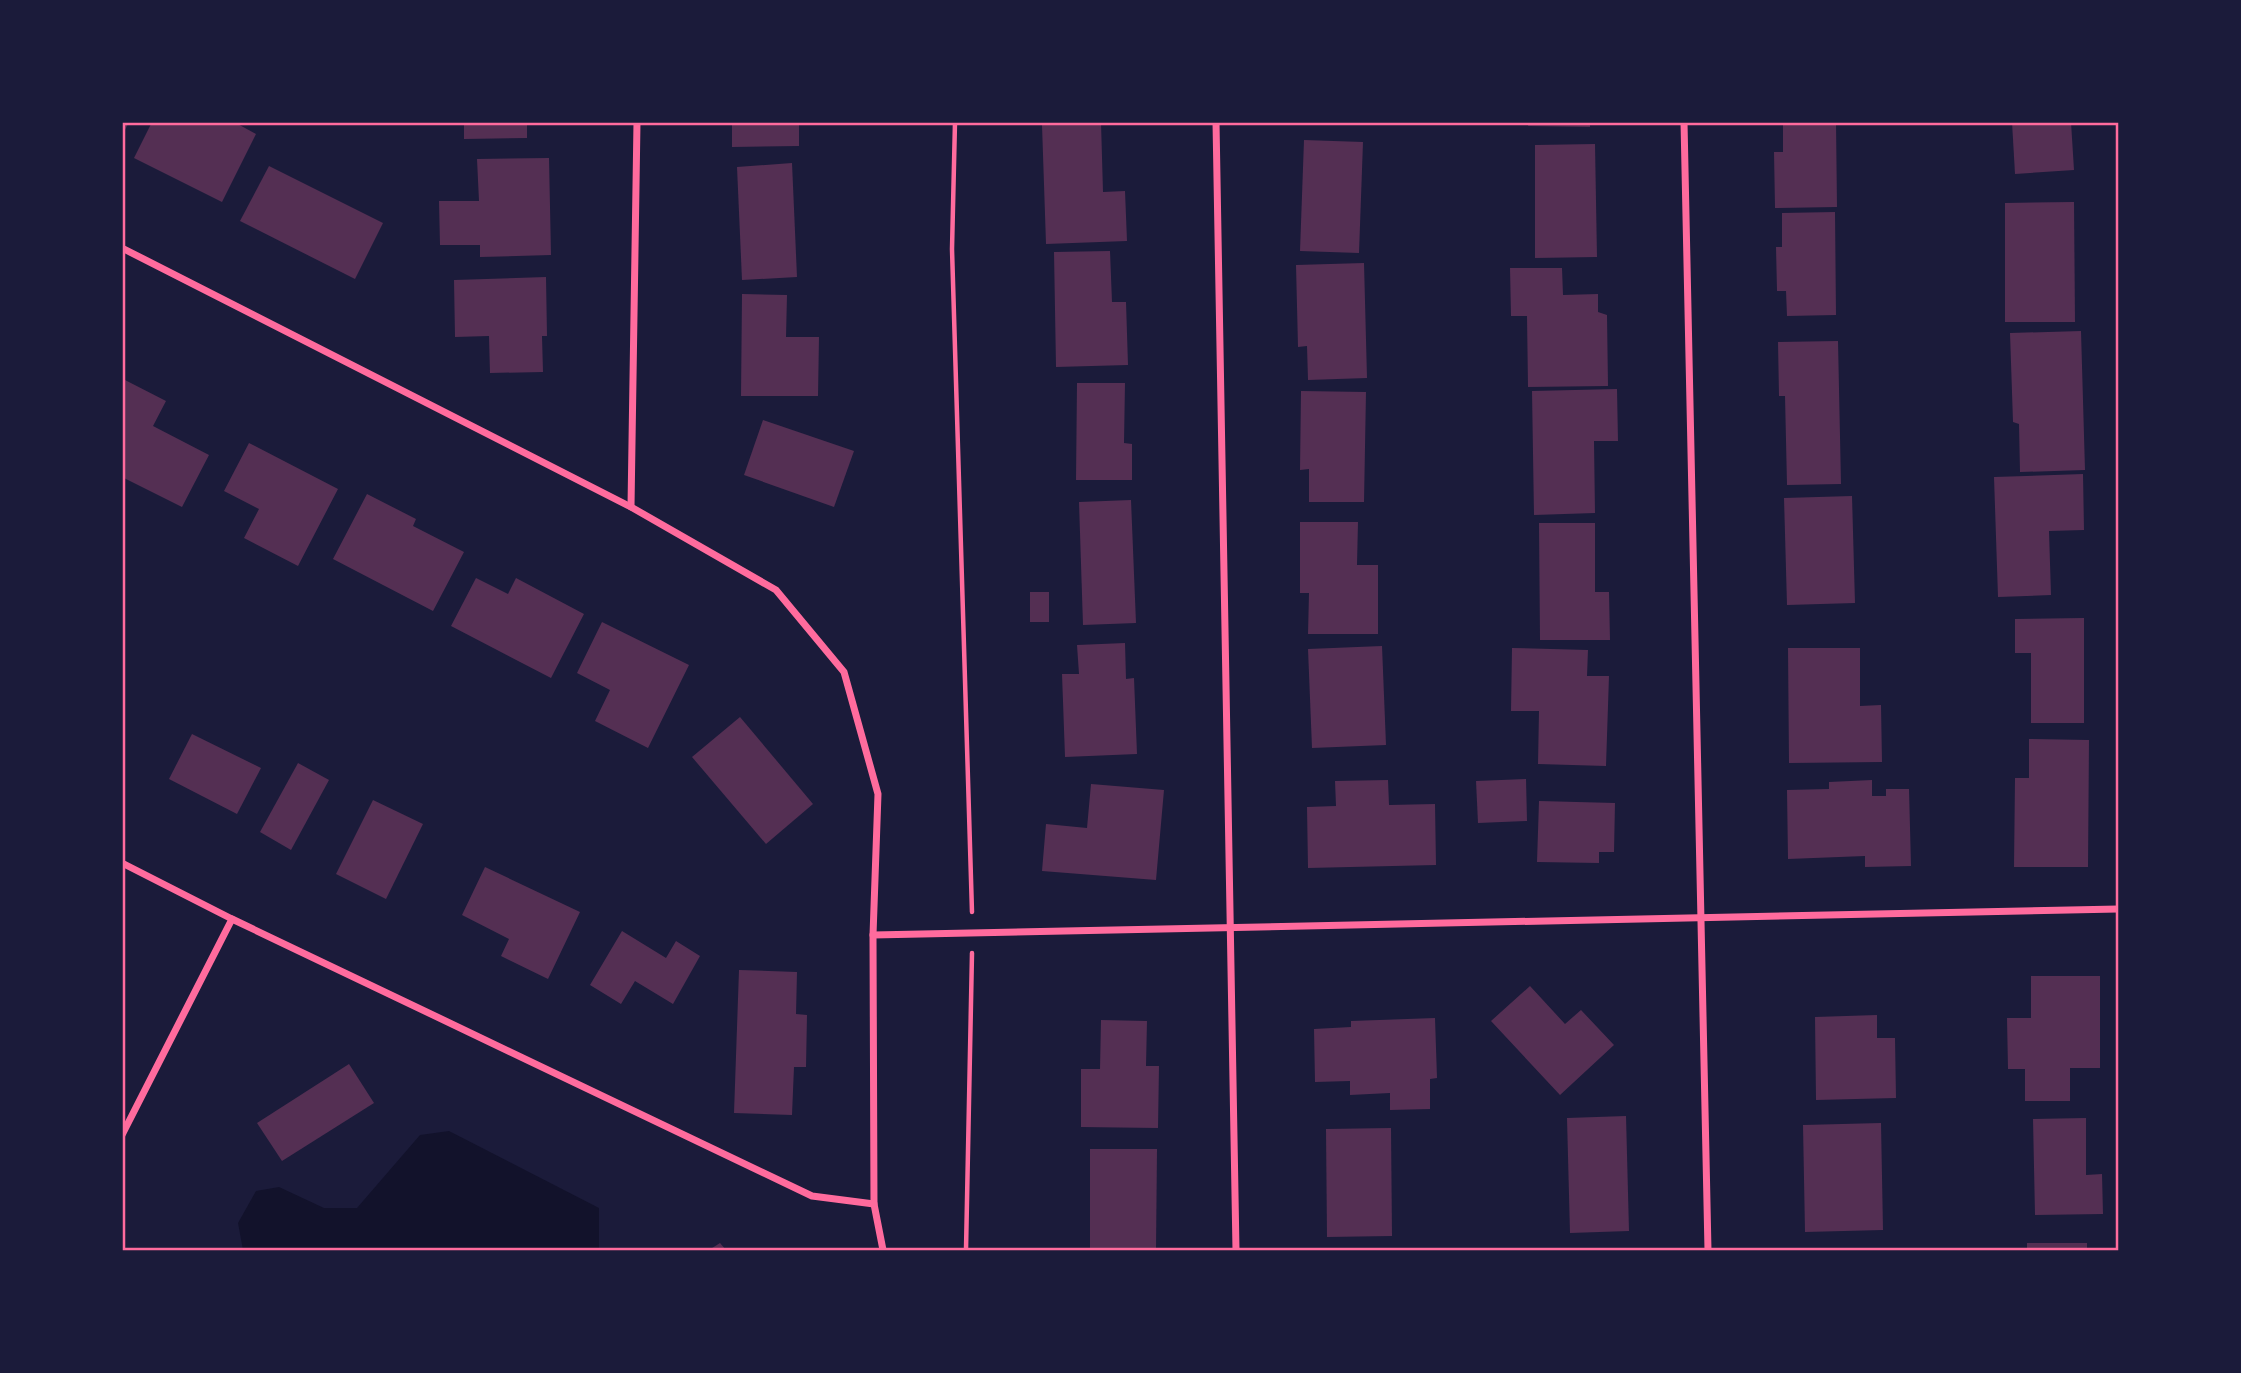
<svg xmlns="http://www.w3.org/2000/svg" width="2241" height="1373" font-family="Cabin,sans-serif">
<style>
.water{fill:#12122b}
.building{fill:#542f53}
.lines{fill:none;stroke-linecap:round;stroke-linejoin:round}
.path{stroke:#ff6b9d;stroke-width:4.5}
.minor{stroke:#ff6b9d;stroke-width:7}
.neatline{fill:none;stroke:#ff6b9d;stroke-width:2.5}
</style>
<rect width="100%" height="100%" fill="#1b1b3a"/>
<path class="water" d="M449,1131L599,1208V1250H243L238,1223L256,1191L279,1187L324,1208H357L420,1135Z"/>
<g class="building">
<path d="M122,122H129L122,136Z"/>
<path d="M152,122H234L256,134L222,202L134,158Z"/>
<path d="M464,122H527V138L464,139Z"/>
<path d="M732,122H799V146L732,147Z"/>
<path d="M1098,122H1101L1103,192L1125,191L1127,241L1046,244L1042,125Z"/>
<rect x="1294" y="122" width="55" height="3"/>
<path d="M1529,122H1590V127L1528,126Z"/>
<path d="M1789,122H1836L1837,207L1775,208L1774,152H1783V124Z"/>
<path d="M2012,122H2071L2074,170L2015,174Z"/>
<path d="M1304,140L1363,142L1359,253L1300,251Z"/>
<path d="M1595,144L1597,257L1535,258V145Z"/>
<path d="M549,158L551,255L480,257V245H440L439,201H479L477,159Z"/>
<path d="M792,163L797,277L742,280L737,167Z"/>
<path d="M269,166L383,223L355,279L240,221Z"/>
<path d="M2074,202L2075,322H2005V203Z"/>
<path d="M1835,212L1836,315L1787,316L1786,291H1777L1776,247H1782V213Z"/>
<path d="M1110,251L1112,302H1126L1128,365L1056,367L1054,252Z"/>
<path d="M1364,263L1367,378L1308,380L1307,346L1298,347L1296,265Z"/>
<path d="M1510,268H1562L1563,295L1598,294V312L1607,315L1608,386L1528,387L1527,316H1511Z"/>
<path d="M546,277L547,336H542L543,372L490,373L489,336L455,337L454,280Z"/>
<path d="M742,294L787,295L786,337H819L818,396H741Z"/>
<path d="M2081,331L2085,470L2020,472L2019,424L2013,422L2010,333Z"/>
<path d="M1838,341L1841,484L1787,485L1785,396H1779L1778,342Z"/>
<path d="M125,380L166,401L153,426L209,455L182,507L122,477Z"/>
<path d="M1077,383H1125L1124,443L1132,444V480H1076Z"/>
<path d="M1617,389L1618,441H1594L1595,513L1534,515L1532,391Z"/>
<path d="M1301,391L1366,392L1364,502H1309V469L1300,470Z"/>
<path d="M763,420L854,451L834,507L744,475Z"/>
<path d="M249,443L338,489L298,566L244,538L259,509L224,491Z"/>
<path d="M2083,474L2084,530L2049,531L2051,595L1998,597L1994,477Z"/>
<path d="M367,494L416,519L413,526L464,552L433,611L333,559Z"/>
<path d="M1852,496L1855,603L1787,605L1784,498Z"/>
<path d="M1131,500L1136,623L1083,625L1079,502Z"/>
<path d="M1300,522H1358L1357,565H1378V634H1308L1309,593H1300Z"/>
<path d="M1539,523H1595V592H1609L1610,640H1540Z"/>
<path d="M476,578L508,594L516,578L584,614L551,678L451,626Z"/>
<rect x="1030" y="592" width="19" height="30"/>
<path d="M2084,618V723H2031V653H2015V619Z"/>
<path d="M602,622L689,665L648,748L595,721L610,690L577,673Z"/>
<path d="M1125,643L1126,679L1134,678L1137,754L1065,757L1062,674H1079L1077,645Z"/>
<path d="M1382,646L1386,745L1312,748L1308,649Z"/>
<path d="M1512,648L1588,650L1587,676H1609L1606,766L1538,764L1539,711H1511Z"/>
<path d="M1788,648H1860V706L1881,705L1882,762L1789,763Z"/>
<path d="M740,717L813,804L766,844L692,757Z"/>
<path d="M192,734L261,768L237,814L169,779Z"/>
<path d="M2029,739L2089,740L2088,867H2014L2015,778H2029Z"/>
<path d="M298,763L329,780L291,850L260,832Z"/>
<path d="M1526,779L1527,821L1478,823L1476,781Z"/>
<path d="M1388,780L1389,805L1435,804L1436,865L1308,868L1307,807L1336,806L1335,781Z"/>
<path d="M1872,780V796H1886V789H1909L1911,866L1865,867V856L1788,859L1787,790L1829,789V782Z"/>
<path d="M1091,784L1164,790L1156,880L1042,871L1046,824L1087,828Z"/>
<path d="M373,800L423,824L386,899L336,874Z"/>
<path d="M1539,801L1615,803L1614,852H1599V863L1537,862Z"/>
<path d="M485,867L580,912L548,979L501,956L509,939L462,915Z"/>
<path d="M622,931L666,958L676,941L700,956L673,1004L635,981L621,1004L590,985Z"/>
<path d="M739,970L797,972L796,1014L807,1015L806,1067H794L792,1115L734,1113Z"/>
<path d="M2031,976H2100V1068H2070V1101H2025V1069H2008L2007,1018H2031Z"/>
<path d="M1530,986L1565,1024L1581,1010L1614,1045L1560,1095L1491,1021Z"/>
<path d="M1877,1015V1038H1895L1896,1098L1816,1100L1815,1017Z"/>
<path d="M1435,1018L1437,1078L1430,1079V1109L1390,1110V1093L1350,1095V1081L1315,1082L1314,1029L1351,1027V1021Z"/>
<path d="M1101,1020L1147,1021L1146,1066H1159L1158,1128L1081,1127V1069H1100Z"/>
<path d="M349,1064L374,1103L282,1161L257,1123Z"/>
<path d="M1626,1116L1629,1231L1570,1233L1567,1118Z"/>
<path d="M2086,1118V1175L2102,1174L2103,1214L2035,1215L2033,1119Z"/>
<path d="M1881,1123L1883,1230L1805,1232L1803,1125Z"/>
<path d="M1391,1128L1392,1236L1327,1237L1326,1129Z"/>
<path d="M1090,1149H1157L1156,1249L1090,1248Z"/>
<path d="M720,1243L726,1250H709Z"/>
<rect x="2027" y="1243" width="60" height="7"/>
</g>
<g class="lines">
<g class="path">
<path d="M955,122L952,249L972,912"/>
<path d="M966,1250L972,953"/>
</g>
<g class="minor">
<path d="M1216,122L1236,1250"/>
<path d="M1684,122L1708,1250"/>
<path d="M122,248L631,507L776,590L844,672L878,794L873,935L874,1204L883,1250"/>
<path d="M631,507L637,122"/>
<path d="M122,863L232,919L812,1196L874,1204"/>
<path d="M873,935L2118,909"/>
<path d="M122,1135L232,919"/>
</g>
</g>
<rect width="2241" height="1373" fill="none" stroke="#1b1b3a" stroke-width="248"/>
<rect x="124" y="124" width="1993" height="1125" class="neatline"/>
</svg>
